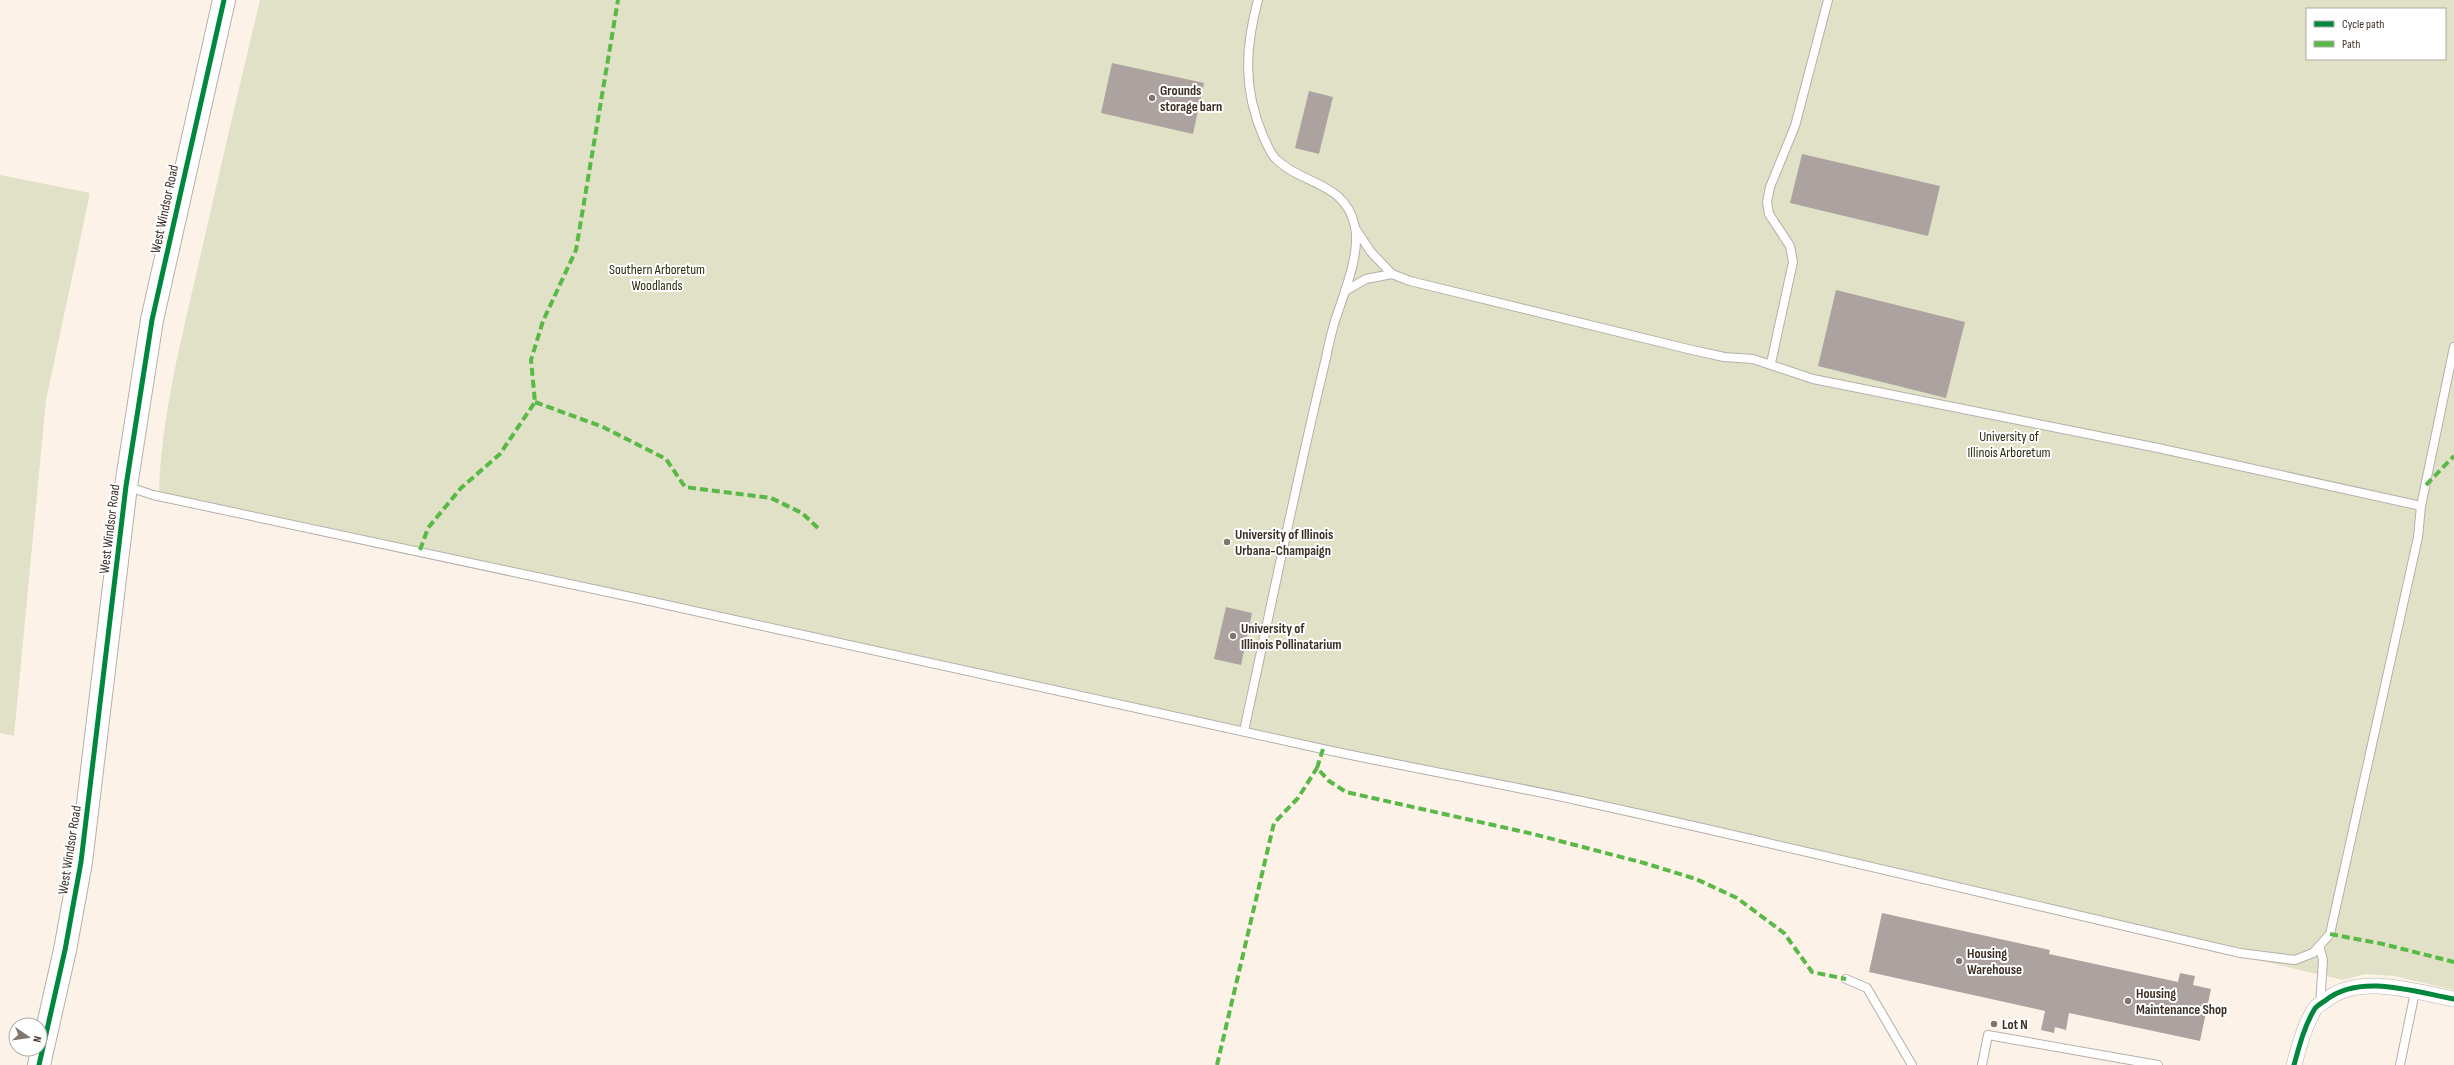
<svg xmlns="http://www.w3.org/2000/svg" width="2454" height="1065" font-family="'Sofia Sans Condensed',sans-serif">
<style>
.education{fill:#fdf2e7;fill-rule:evenodd}
.green{fill:#e0e1c6;fill-rule:evenodd}
.building{fill:#aca3a1}
.lines{fill:none;stroke-linecap:round;stroke-linejoin:round}
.lane-casing{stroke:#b6afa9;stroke-width:10}
.street-casing{stroke:#b6afa9;stroke-width:16}
.secondary-casing{stroke:#b6afa9;stroke-width:24}
.path{stroke:#e1dfdd;stroke-width:2.5;stroke-dasharray:2 3;stroke-linecap:butt}
.lane{stroke:#fffefe;stroke-width:8}
.street{stroke:#fffefe;stroke-width:15}
.secondary{stroke:#fffefe;stroke-width:22}
.quiet{stroke:#58b947;stroke-width:4;stroke-dasharray:8 4;stroke-linecap:butt}
.cycleway-casing{stroke:#fff;stroke-width:8}
.cycleway{stroke:#00873e;stroke-width:5}
.poi-dot{fill:#80766f;stroke:#fff;stroke-width:1.5}
.labels{text-anchor:middle;stroke-width:4;stroke-linejoin:round;paint-order:stroke}
.poi-label{font-size:14px;font-weight:bold;fill:#3d3027;stroke:#fff;text-anchor:start}
.street-label{font-size:14px;fill:#3d3027;stroke:#fff}
.park-label{font-size:14px;fill:#2b2c10;stroke:#fff}
</style>
<rect width="100%" height="100%" fill="#fcf9f6"/>
<path class="education" d="M0,0H2454V1065H0ZM2307,9H2445V59H2307ZM16,1025H40V1049H16Z"/>
<g class="green">
<path d="M260,0H2454V990L2394,976L2365,974L2343,980L1580,801L159,496C160,425 180,344 196,275C217,183 238,92 260,0ZM2307,9H2445V59H2307Z"/>
<path d="M0,175L90,193L46,400L14,736L0,733Z"/>
</g>
<g class="building">
<path d="M1112,63L1204,83L1193,134L1101,113Z"/>
<path d="M1309,91L1333,97L1319,154L1295,148Z"/>
<path d="M1802,154L1940,186L1928,236L1790,203Z"/>
<path d="M1836,290L1965,322L1946,398L1818,366Z"/>
<path d="M1226,607L1252,613L1241,665L1214,659Z"/>
<path d="M1882,913L2050,950L2049,954L2178,982L2180,973L2195,976L2193,985L2211,989L2200,1041L2069,1013L2066,1030L2055,1027L2054,1033L2041,1030L2045,1011L1869,972Z"/>
</g>
<g class="lines">
<defs>
<g id="lane">
<path d="M1355,228L1371,252L1392,274"/>
<path d="M1345,291L1366,279L1392,274L1410,281L1688,349L1724,357L1753,359L1813,379L2158,448L2421,506"/>
<path d="M1771,363L1793,262L1790,246L1769,214L1767,202L1770,187L1795,126L1828,0"/>
<path d="M126,486L153,495C542,576 930,663 1318,748C1405,767 1493,782 1581,801C1801,849 2020,902 2240,953L2295,960L2313,953L2330,934L2418,537L2421,506L2454,347"/>
<path d="M1244,731C1271,607 1296,482 1326,358C1328,347 1331,335 1334,324C1342,298 1361,254 1355,227C1346,182 1303,185 1277,160C1270,154 1267,144 1263,136C1243,89 1245,48 1258,0"/>
<path d="M2319,946L2323,960L2320,1005"/>
<path d="M1846,979L1867,988L1912,1065"/>
<path d="M1982,1065L1988,1035L2158,1065"/>
<path d="M2400,1065L2415,992"/>
</g>
<path id="street" d="M2294,1065C2299,1047 2304,1027 2314,1010C2316,1006 2322,1003 2326,1000C2360,973 2415,992 2454,999"/>
<path id="secondary" d="M39,1065L65,950L81,862L126,486L152,320L224,0"/>
</defs>
<use href="#lane" class="lane-casing"/>
<use href="#street" class="street-casing"/>
<use href="#secondary" class="secondary-casing"/>
<path class="path" d="M2383,971V944"/>
<use href="#lane" class="lane"/>
<use href="#street" class="street"/>
<use href="#secondary" class="secondary"/>
<g class="quiet">
<path d="M535,402L603,427L666,459L685,487L771,498L802,513L820,530"/>
<path d="M2426,485L2454,456"/>
<path d="M420,550L428,528L461,488L500,454L535,402L531,360L543,321L576,250L618,0"/>
<path d="M1323,749L1317,768L1329,781L1346,792L1533,834L1644,863L1696,879L1737,898L1784,933L1812,972L1846,979"/>
<path d="M2330,934L2383,944L2454,962"/>
<path d="M1217,1065L1274,823L1298,798L1317,768"/>
</g>
<defs>
<g id="cycleway">
<path d="M39,1065L65,950L81,862L126,486L152,320L224,0"/>
<path d="M2294,1065C2299,1047 2304,1027 2314,1010C2316,1006 2322,1003 2326,1000C2360,973 2415,992 2454,999"/>
</g>
</defs>
<use href="#cycleway" class="cycleway-casing"/>
<use href="#cycleway" class="cycleway"/>
</g>
<g class="poi-dot">
<circle cx="1152" cy="98" r="4"/>
<circle cx="1227" cy="542" r="4"/>
<circle cx="1233" cy="636" r="4"/>
<circle cx="1959" cy="961" r="4"/>
<circle cx="2128" cy="1001" r="4"/>
<circle cx="1994" cy="1024" r="4"/>
</g>
<g class="labels">
<g class="poi-label">
<text x="1160" y="95">Grounds<tspan x="1160" dy="16">storage barn</tspan></text>
<text x="1235" y="539">University of Illinois<tspan x="1235" dy="16">Urbana-Champaign</tspan></text>
<text x="1241" y="633">University of<tspan x="1241" dy="16">Illinois Pollinatarium</tspan></text>
<text x="1967" y="958">Housing<tspan x="1967" dy="16">Warehouse</tspan></text>
<text x="2136" y="998">Housing<tspan x="2136" dy="16">Maintenance Shop</tspan></text>
<text x="2002" y="1029">Lot N</text>
</g>
<g class="street-label">
<text transform="translate(164 209) rotate(-78)" y="5">West Windsor Road</text>
<text transform="translate(109 529) rotate(-83)" y="5">West Windsor Road</text>
<text transform="translate(69 850) rotate(-81)" y="5">West Windsor Road</text>
</g>
<g class="park-label">
<text x="657" y="274">Southern Arboretum<tspan x="657" dy="16">Woodlands</tspan></text>
<text x="2009" y="441">University of<tspan x="2009" dy="16">Illinois Arboretum</tspan></text>
</g>
</g>
<rect x="2306" y="8" width="140" height="52" fill="#ffffff" stroke="#b1aca9"/>
<rect x="2314" y="21" width="20" height="6" fill="#00873e" stroke="#b1aca9"/>
<text x="2342" y="28" font-size="12" fill="#3d3027">Cycle path</text>
<rect x="2314" y="41" width="20" height="6" fill="#58b947" stroke="#b1aca9"/>
<text x="2342" y="48" font-size="12" fill="#3d3027">Path</text>
<g transform="translate(28 1037) rotate(103)"><circle r="19" fill="#ffffff" stroke="#b1aca9"/>
<path d="M0-3L7 15L0 10L-7 15Z" fill="#80766f"/>
<text y="-6" font-size="11" font-weight="bold" text-anchor="middle" fill="#3d3027">N</text>
</g>
</svg>
